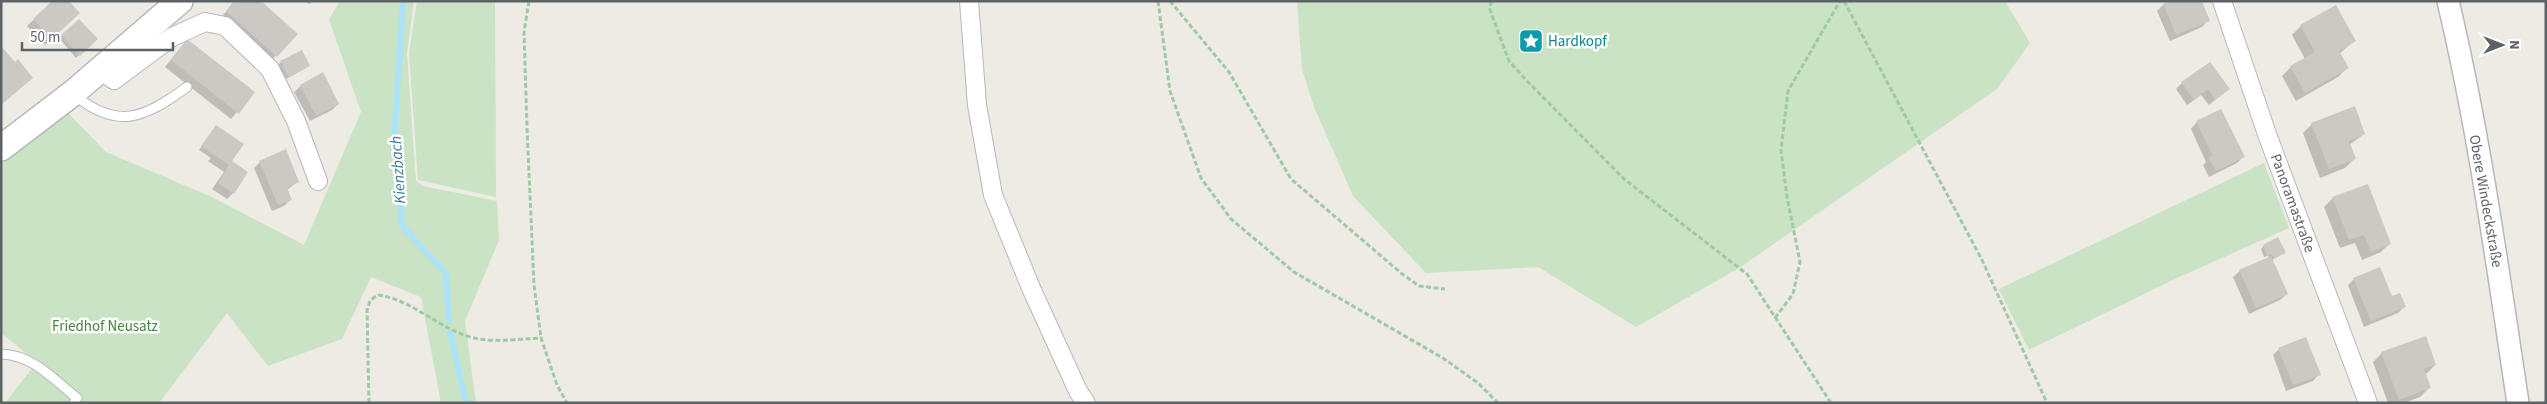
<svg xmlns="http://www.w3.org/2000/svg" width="2547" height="404" font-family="'Source Sans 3',sans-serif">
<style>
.green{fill:#c9e3c4}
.shadow{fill:#0003}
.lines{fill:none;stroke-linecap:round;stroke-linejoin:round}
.stream{stroke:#ace3f8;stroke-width:6}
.building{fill:#ccc8c4}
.service-casing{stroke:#b6b8bb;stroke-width:11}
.minor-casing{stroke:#b6b8bb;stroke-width:20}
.tertiary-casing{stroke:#b6b8bb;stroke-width:24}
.secondary-casing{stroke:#b4b9bb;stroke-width:28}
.path{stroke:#a0c9a5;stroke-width:3;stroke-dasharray:5 2.5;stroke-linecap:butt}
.service{stroke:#fff;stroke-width:9}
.minor{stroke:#fff;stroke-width:18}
.tertiary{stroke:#fff;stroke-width:21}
.secondary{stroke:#fff;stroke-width:25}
.labels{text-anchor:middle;stroke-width:5;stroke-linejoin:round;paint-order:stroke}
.culture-label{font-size:15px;fill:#0d838f;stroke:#fff;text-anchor:start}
.street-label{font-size:15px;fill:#5d6264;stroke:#fff}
.park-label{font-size:15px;fill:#46833d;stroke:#fff}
.water-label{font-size:16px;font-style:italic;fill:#437b97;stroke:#fff}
</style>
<rect width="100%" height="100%" fill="#eeebe5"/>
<g class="green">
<path d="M340,1H414L407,53L416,181L423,186L497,201L499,240L465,321L476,403H441L421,297L371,277L342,339L268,366L227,313L159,403H5L37,362L1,333V163L66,111L106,152L212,197L304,245L361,112L329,19Z"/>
<path d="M417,1H495L496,197L418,180L409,53Z"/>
<path d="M1297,1H2005L2030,43L1997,89L1739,268L1636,327L1538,267L1426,273L1353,196L1314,107L1302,69Z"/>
<path d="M2264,163L2289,228L2177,278L2029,350L1999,289Z"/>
</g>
<g class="shadow">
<path d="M54,1L72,19L45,45L27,26Z"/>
<path d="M235,1L296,34L267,65L218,21Z"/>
<path d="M303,1H313L310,4Z"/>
<path d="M2163,5L2208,20L2202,27L2170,41L2157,11Z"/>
<path d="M79,20L96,39L76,58L59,38Z"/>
<path d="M2301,26L2354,41L2339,54L2347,68L2338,77L2296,101L2282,76L2291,67L2305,59L2292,35Z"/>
<path d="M181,47L253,93L231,119L165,67Z"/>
<path d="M281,62L306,68L286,79L278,65Z"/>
<path d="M2182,83L2228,89L2209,105L2201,95L2187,105L2176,89Z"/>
<path d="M301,86L338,104L332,110L310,121L294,92Z"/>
<path d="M2197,122L2243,157L2237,163L2209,177L2203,165L2206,162L2191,129Z"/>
<path d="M2312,124L2364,134L2349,145L2354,159L2345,168L2320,178L2303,133Z"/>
<path d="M216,126L230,162L233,193L227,199L212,189L224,172L208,161L211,158L199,150Z"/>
<path d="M260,162L297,182L287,190L290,200L284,206L272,211L254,168Z"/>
<path d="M2333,198L2390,243L2381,252L2362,260L2355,243L2340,248L2324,207Z"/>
<path d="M2264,246L2284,253L2272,260L2287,294L2280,300L2249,314L2233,277L2240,271L2269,258L2268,256L2264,257L2261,249Z"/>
<path d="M2354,279L2404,307L2398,313L2364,327L2348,285Z"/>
<path d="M2279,349L2319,374L2313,381L2286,391L2273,355Z"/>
<path d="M2382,353L2435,365L2426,374L2429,388L2420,397L2404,403H2388L2373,362Z"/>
</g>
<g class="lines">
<g class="stream">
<path d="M403,1L394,139L402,226L446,273L449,321"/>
<path d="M450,332L466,403"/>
</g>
</g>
<g class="building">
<path d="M52,1H69L80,13L52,39L33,19Z"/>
<path d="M234,1H261L298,34L277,57L226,11Z"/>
<path d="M2169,1H2202L2210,21L2176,35L2163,4Z"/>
<path d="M2336,5L2356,41L2339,51L2349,68L2305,93L2290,66L2315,52L2300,25Z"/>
<path d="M79,19L98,39L80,56L61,35Z"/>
<path d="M187,39L255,92L239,114L171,60Z"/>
<path d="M1,46L15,62L18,59L33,78L1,105Z"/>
<path d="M302,50L310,66L289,77L280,61Z"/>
<path d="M2210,62L2230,89L2215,100L2208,89L2194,100L2181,82Z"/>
<path d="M323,72L339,104L316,116L300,85Z"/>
<path d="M2355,106L2365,134L2349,141L2356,159L2329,169L2311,123Z"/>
<path d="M2221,109L2245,157L2216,171L2209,158L2212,155L2196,121Z"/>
<path d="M216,125L244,144L232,161L248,172L234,194L218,183L229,165L201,146Z"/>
<path d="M286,149L299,182L287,188L292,200L278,205L259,161Z"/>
<path d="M2368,184L2391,244L2371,252L2364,235L2349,240L2332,197Z"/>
<path d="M2278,237L2286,253L2274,258L2269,251L2271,254L2267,256L2263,245Z"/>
<path d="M2271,256L2288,294L2256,308L2239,270Z"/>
<path d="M2380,267L2392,296L2400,293L2406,307L2371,321L2353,278Z"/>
<path d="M2426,336L2436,365L2424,369L2431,388L2399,400L2381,352Z"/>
<path d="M2306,337L2321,375L2293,385L2278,348Z"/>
</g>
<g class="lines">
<defs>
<g id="service">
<path d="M73,94C118,131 144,118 187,87"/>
<path d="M1,354C33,355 53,379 77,398L74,403"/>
</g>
<g id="minor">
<path d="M969,1L977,105L993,195L1031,288L1078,391L1086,403"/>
<path d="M2222,1L2268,137L2368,403"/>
<path d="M100,70L114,80L172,37L205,22L225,26L270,69L296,121L318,181"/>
</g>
<path id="tertiary" d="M2448,1C2479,131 2498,270 2518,403"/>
<path id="secondary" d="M1,148L73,93L180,1"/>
</defs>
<use href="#service" class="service-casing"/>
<use href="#minor" class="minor-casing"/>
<use href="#tertiary" class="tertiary-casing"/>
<use href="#secondary" class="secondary-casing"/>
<g class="path">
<path d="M529,1L524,32L527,128L534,285L541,338"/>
<path d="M1158,1L1170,91L1201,178L1231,219L1294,272L1443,358L1478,383L1498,403"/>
<path d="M1170,1L1229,72L1291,179L1401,273L1419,286L1445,289"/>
<path d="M1491,1L1490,10L1509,61L1527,81L1624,179L1747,274L1831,403"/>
<path d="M1844,1L1982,260L2047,403"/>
<path d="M1775,318L1793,294L1800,262L1787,197L1781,150L1788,91L1840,1"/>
<path d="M369,403L367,310L370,301L377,295C414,299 442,333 479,339C499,342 521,339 541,338L557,385L567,403"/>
</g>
<use href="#service" class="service"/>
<use href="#minor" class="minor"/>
<use href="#tertiary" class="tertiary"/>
<use href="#secondary" class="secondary"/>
</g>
<defs>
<symbol id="sight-square" viewBox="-11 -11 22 22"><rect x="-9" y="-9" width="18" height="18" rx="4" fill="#0f9aa8" stroke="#fff"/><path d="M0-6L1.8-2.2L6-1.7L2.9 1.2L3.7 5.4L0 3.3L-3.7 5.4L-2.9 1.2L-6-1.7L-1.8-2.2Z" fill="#fff"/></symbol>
</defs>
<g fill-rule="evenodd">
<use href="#sight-square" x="1517" y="27" width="28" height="28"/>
</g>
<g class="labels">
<g class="culture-label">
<text x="1548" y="46">Hardkopf</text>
</g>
<g class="street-label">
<text transform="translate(2486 201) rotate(80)" y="5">Obere Windeckstraße</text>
<text transform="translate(2293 203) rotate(70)" y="5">Panoramastraße</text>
</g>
<g class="park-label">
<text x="105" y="331">Friedhof Neusatz</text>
</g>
<g class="water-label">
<text transform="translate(397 170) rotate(-94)" y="6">Kienzbach</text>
</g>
</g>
<rect width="2547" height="404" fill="none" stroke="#5d6264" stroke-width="5"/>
<g transform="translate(2502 45) rotate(90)" stroke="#ffffff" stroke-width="4" paint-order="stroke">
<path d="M0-4L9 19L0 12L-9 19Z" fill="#5d6264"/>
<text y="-8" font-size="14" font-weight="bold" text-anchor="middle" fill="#5d6264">N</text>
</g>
<path d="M22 42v8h151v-8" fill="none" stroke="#5d6264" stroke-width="2.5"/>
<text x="30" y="42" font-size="15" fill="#5d6264" stroke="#ffffff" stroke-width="4" paint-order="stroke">50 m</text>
</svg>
